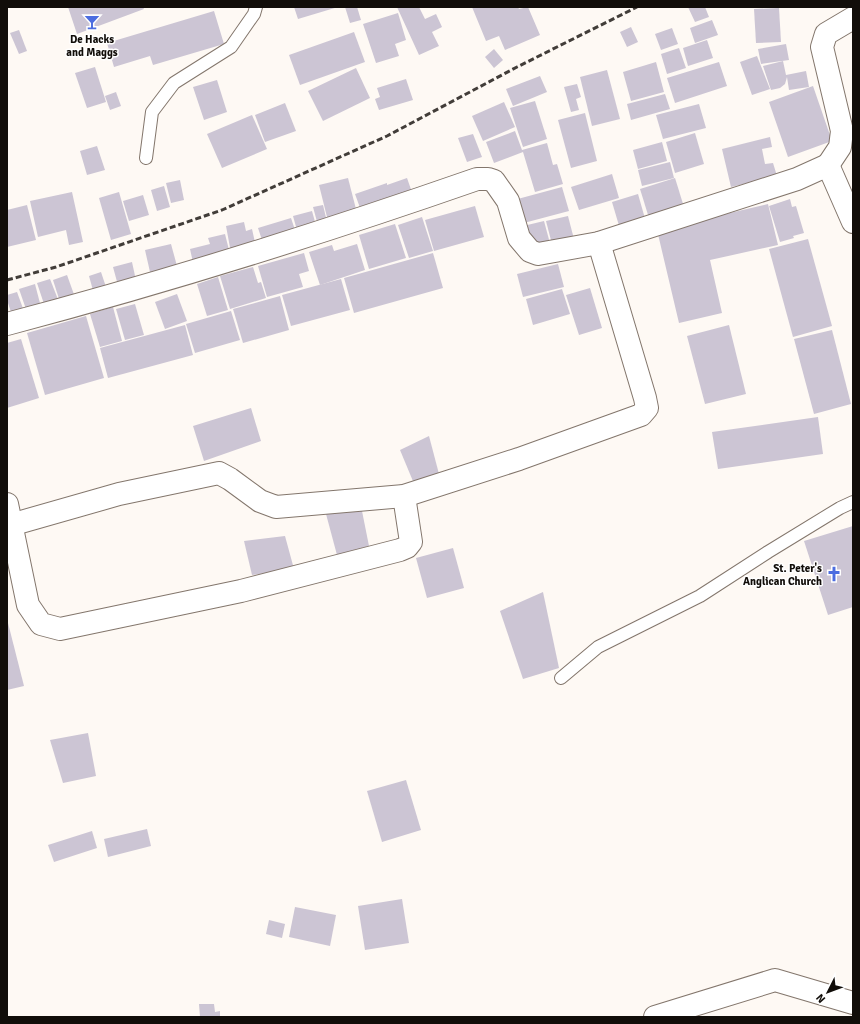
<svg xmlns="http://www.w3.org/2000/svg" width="860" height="1024" font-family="Signika,sans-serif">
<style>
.building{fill:#ccc5d4}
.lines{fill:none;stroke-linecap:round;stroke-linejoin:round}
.lane-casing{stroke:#83766c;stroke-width:14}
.street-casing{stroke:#83766c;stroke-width:24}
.lane{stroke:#fff;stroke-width:12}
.street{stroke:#fff;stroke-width:22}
.rail{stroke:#423d39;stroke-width:3;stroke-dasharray:6 3;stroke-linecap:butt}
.labels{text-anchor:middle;stroke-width:3;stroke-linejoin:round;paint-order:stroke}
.poi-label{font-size:11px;font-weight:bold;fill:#110d09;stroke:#fff}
</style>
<rect width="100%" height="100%" fill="#fef9f4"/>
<g class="building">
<path d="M68,7H143L144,9L77,34Z"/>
<path d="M294,7H338L298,19Z"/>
<path d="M345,7H357L361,20L350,23Z"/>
<path d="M397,7H419L425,19L436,14L442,27L432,32L439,46L419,55Z"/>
<path d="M472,7H518L519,9L528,7L540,35L505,50L499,36L486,41Z"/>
<path d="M688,7H705L709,17L695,22Z"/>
<path d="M779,8L781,42L756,43L754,9Z"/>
<path d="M214,11L224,44L153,65L150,56L114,67L107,43Z"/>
<path d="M398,13L406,40L395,44L399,56L376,63L363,24Z"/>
<path d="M712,20L718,35L695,43L690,28Z"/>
<path d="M631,27L638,42L627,47L620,32Z"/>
<path d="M672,28L678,44L661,50L655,34Z"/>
<path d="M19,30L27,51L19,54L10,33Z"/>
<path d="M354,32L365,62L300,85L289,55Z"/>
<path d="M707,40L713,58L688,66L683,48Z"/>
<path d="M786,44L789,60L761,64L758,49Z"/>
<path d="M679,48L686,68L667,74L661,54Z"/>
<path d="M494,49L503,60L494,68L485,57Z"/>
<path d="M757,56L770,89L752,95L740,62Z"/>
<path d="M783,61L786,75L806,71L809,87L789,90L787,77L785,84L780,88L771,90L763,66Z"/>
<path d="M656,62L664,92L631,101L623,72Z"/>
<path d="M719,62L727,86L675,103L667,78Z"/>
<path d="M95,67L106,102L87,108L75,73Z"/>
<path d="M356,68L370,98L323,121L308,91Z"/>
<path d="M607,70L620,119L592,126L580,77Z"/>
<path d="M540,76L547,92L513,106L506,89Z"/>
<path d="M406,79L413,100L379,110L375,99L380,97L377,88Z"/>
<path d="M217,80L227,112L204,120L193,87Z"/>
<path d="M577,84L581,97L576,99L579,110L571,112L564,87Z"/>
<path d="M813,86L832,141L788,157L769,102Z"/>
<path d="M116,92L121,106L110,110L105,96Z"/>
<path d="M665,94L670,109L631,120L627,104Z"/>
<path d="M535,101L547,139L523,147L510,108Z"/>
<path d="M504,102L515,127L483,141L472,116Z"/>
<path d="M285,103L296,131L265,142L255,115Z"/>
<path d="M699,104L706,128L663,139L656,115Z"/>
<path d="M585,113L597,161L571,168L558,120Z"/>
<path d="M252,115L267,149L222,168L207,134Z"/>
<path d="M515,131L522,150L547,143L553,165L557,164L563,184L535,192L523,152L494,163L486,142Z"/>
<path d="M695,133L704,164L675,173L666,142Z"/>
<path d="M473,134L482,157L467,162L458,138Z"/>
<path d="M770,137L772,147L762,149L765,164L773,163L777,176L731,187L722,149Z"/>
<path d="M662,142L667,161L638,169L633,150Z"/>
<path d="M97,146L105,170L87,175L80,151Z"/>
<path d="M670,162L674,178L642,186L638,170Z"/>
<path d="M612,174L619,198L579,210L571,187Z"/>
<path d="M348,178L357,213L328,221L319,185Z"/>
<path d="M407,178L414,198L363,216L355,194L387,183V185Z"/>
<path d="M675,178L684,207L649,218L640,189Z"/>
<path d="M180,180L184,200L171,203L166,183Z"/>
<path d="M164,186L170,207L157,211L151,190Z"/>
<path d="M562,187L569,211L520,224L514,200Z"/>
<path d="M72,192L83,242L69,245L66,230L38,237L30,201Z"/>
<path d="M119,192L131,234L111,240L99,198Z"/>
<path d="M638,194L646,222L620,229L612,202Z"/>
<path d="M143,195L149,215L129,221L123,201Z"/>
<path d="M790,199L792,207L796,206L804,233L793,236L794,238L780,242L769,206Z"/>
<path d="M768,204L778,245L710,260L722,313L679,323L657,230Z"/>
<path d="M27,205L36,240L7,247V210Z"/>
<path d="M323,205L328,226L319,229L313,207Z"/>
<path d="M475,206L484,237L434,251L425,220Z"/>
<path d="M312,211L317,229L298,234L293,216Z"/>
<path d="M568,216L575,243L553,248L546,221Z"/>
<path d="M422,217L433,251L409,258L398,225Z"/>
<path d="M291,218L297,236L264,246L258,228Z"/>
<path d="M544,221L551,247L536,250L519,227Z"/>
<path d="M244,222L246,231L252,229L256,247L231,253L226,226Z"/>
<path d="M395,224L406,258L369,269L359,235Z"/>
<path d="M225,234L231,258L194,267L190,249L210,244L208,238Z"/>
<path d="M808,239L832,326L793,337L769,249Z"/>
<path d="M171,244L177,266L150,272L145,250Z"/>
<path d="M357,244L365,270L320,285L309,252L332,245L334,251Z"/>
<path d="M304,253L309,271L299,274L303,287L267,297L258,266Z"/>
<path d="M433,253L443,288L354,313L344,278Z"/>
<path d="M132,262L137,285L119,289L113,267Z"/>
<path d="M558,264L564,287L523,297L517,274Z"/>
<path d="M253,267L258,283L261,282L266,298L230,309L220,276Z"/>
<path d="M101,272L107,290L94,294L89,276Z"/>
<path d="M67,275L76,300L61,305L53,280Z"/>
<path d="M218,277L228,310L207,316L197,284Z"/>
<path d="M50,279L59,302L45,307L37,283Z"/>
<path d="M341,279L350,310L291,326L282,295Z"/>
<path d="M35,284L42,311L28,315L19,289Z"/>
<path d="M590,288L602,328L579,335L566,295Z"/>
<path d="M562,289L570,314L533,325L526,299Z"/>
<path d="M17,292L25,314L13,318L7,300V295Z"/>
<path d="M177,294L187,321L165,329L155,302Z"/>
<path d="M280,296L289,330L243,343L233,309Z"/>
<path d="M135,304L144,335L125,340L116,309Z"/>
<path d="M113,307L122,341L100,347L90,314Z"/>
<path d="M231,311L240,340L195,353L186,324Z"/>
<path d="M86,316L104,378L45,395L27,333Z"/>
<path d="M185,325L193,355L108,378L100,348Z"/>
<path d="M729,325L746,394L705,404L687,336Z"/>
<path d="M832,330L851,404L814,414L794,339Z"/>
<path d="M21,339L39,398L7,408V343Z"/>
<path d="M251,408L261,441L204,461L193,426Z"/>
<path d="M818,417L823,454L718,469L712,432Z"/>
<path d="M429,436L439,474L415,486L400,450Z"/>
<path d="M362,511L369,546L337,555L326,514Z"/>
<path d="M853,526V607L828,615L804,541Z"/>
<path d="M285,536L294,569L252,575L244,541Z"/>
<path d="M453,548L464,588L427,598L416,558Z"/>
<path d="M543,592L559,668L523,679L500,611Z"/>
<path d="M7,619L24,686L7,690Z"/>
<path d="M88,733L96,776L63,783L50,740Z"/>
<path d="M406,780L421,830L382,842L367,791Z"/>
<path d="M147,829L151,846L108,857L104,839Z"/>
<path d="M92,831L97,848L54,862L48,845Z"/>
<path d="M402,899L409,943L365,950L358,906Z"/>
<path d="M295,907L336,915L330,946L289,937Z"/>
<path d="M269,920L285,924L282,938L266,934Z"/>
<path d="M199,1004H214L215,1012L220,1011V1017H200Z"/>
</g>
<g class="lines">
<defs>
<g id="lane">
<path d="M146,158L152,112L174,83L231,47L254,14L256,7"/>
<path d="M561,678L598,647L700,596L768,552L840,508L853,502"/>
</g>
<g id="street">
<path d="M828,165L840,147L842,131L822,47L826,34L853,18"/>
<path d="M7,324C166,282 322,233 477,179H488L494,181L508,201L519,238L530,251L538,254L599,243L797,179L828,165L853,222"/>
<path d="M7,504L28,605L41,624L60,629L241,591L400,550L407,547L411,542L404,496"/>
<path d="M7,526L119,494L219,473L230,479L260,501L276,507L404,496L519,459L641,415L647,408L645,398L599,243"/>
<path d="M655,1017L775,980L853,1003"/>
</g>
</defs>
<use href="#lane" class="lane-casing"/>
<use href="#street" class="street-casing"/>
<use href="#lane" class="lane"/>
<use href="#street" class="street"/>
<path class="rail" d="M7,280L56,267L222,210L387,136L517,67L637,7"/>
</g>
<defs>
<symbol id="bar-bare" viewBox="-9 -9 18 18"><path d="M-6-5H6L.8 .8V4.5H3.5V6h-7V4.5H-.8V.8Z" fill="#4c6de0" stroke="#fff" stroke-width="2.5" paint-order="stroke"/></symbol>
<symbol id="church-bare" viewBox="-9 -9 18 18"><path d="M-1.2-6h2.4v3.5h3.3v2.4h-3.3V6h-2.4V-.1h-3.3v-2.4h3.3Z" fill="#4c6de0" stroke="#fff" stroke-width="2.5" paint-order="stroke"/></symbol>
</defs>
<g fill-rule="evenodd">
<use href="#bar-bare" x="81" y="11" width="22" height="22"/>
<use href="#church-bare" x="823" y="563" width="22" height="22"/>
</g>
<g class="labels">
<g class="poi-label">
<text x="92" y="43">De Hacks<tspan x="92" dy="13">and Maggs</tspan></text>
<text x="822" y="572" text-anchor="end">St. Peter's<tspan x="822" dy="13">Anglican Church</tspan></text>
</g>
</g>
<rect width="860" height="1024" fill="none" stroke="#110d09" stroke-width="16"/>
<g transform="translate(828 992) rotate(228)" stroke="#ffffff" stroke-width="3" paint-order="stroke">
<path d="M0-3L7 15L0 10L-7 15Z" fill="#110d09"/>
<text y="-6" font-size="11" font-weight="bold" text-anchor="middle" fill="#110d09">N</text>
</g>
</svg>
